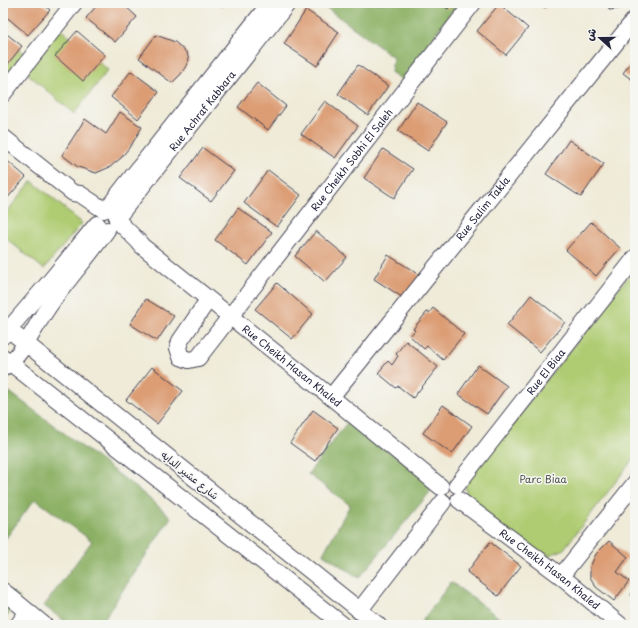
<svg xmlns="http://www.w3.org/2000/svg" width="638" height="628" font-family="'Playpen Sans','Playpen Sans Arabic',sans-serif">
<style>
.green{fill:#afcc72;stroke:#687756}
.forest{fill:#8bb064;stroke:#566950}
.building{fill:#dc9d74}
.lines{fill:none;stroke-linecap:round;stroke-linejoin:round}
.minor-casing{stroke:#414053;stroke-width:18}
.minor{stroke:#fff;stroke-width:16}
.labels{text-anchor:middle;stroke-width:3;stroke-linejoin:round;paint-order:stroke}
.street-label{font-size:10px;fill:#22223b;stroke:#f6f6f2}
.park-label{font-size:10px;fill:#4c554c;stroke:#f6f6f2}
</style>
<rect width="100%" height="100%" fill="#f6f6f2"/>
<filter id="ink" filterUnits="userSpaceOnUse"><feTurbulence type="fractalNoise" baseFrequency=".025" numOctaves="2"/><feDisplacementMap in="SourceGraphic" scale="8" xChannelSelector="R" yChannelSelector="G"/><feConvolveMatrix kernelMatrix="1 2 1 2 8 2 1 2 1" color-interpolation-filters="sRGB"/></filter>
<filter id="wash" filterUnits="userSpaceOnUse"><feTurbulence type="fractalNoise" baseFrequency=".012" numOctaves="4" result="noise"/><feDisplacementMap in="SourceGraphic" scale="16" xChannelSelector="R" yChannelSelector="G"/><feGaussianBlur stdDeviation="0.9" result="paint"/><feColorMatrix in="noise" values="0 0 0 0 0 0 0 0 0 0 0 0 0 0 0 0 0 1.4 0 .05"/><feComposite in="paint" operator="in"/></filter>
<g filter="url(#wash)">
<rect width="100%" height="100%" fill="#efebd8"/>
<g class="green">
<path d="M57,26L108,70L74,114L21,68L3,87V38L28,56Z"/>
<path d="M32,181L82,223L44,269L3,236V216Z"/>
<path d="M635,268V457L563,550L538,559L468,509L465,483Z"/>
</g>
<g class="forest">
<path d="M320,3H458L402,80L391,72L393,57Z"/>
<path d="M3,387L138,489L171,517L100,625H70L44,606L92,541L35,499L3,542Z"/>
<path d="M349,420L435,486L359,578L323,554L350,505L308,474Z"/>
<path d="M451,582L509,625H419Z"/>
<path d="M3,586L20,598L3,622Z"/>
</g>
<g id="blocks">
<g class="building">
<path d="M6,3H42L50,10L28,35L3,14V7Z"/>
<path d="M99,3H122L137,17L115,42L86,18Z"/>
<path d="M218,3H227L223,7Z"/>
<path d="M439,3H452L448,9Z"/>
<path d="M538,3H549L545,8Z"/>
<path d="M608,3H632L633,7L609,10Z"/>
<path d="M499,4L528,28L506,55L477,31Z"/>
<path d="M306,10L339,32L317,66L284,44Z"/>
<path d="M3,31L22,46L3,70Z"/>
<path d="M77,31L105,55L83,81L55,56Z"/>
<path d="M156,35L175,42L187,53L189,60L186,66L181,74L172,83L139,58Z"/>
<path d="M635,57V82L623,73Z"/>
<path d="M358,65L388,86L368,115L338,94Z"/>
<path d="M131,71L159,92L138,119L111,97Z"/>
<path d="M257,83L286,106L268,130L238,107Z"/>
<path d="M325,101L358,126L335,158L301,134Z"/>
<path d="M417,102L447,122L428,151L398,131Z"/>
<path d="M120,112L142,127L132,144L121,158L110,167L96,173L78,167L62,155L85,119L106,134Z"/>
<path d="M569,140L604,164L581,197L546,174Z"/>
<path d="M203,148L234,171L211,201L180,178Z"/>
<path d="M383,149L413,169L394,198L364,178Z"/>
<path d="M3,157L26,177L3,203Z"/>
<path d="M268,170L301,195L277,227L244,203Z"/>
<path d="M238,208L272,232L248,265L215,240Z"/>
<path d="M591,222L620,248L596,276L566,250Z"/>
<path d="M316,231L347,257L325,282L295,256Z"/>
<path d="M388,255L420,275L405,299L374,279Z"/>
<path d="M277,283L313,314L292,339L255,309Z"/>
<path d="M531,295L565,322L540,352L507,325Z"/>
<path d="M146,299L174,316L157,341L130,324Z"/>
<path d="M433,308L464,334L443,360L427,346L424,349L410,336L415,330L413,329L427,312L429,313Z"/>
<path d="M406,341L438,367L413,398L398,386L396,388L378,373L388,361L392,365L398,356L396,354Z"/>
<path d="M478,365L507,386L487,414L458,394Z"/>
<path d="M152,367L183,391L157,424L126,400Z"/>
<path d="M443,405L472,426L452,454L423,433Z"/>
<path d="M313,410L338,428L315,461L290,443Z"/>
<path d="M609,541L628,557L617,572L629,581L614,601L596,587L590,577V567L596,554Z"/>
<path d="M490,542L521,566L498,596L467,572Z"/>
<path d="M635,589V598L631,595Z"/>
</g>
</g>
</g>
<g filter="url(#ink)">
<use href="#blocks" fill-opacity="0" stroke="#414053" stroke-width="1"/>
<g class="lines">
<defs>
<g id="minor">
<path d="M3,94L74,3"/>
<path d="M3,137L73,193L80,194L104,210"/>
<path d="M107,209L124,187L270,3"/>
<path id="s1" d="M117,218L288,3"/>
<path id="s2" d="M117,220L138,241L142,246L331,397L441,487"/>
<path id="s3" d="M208,300L180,341L178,348L181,357L189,360L198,358L473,3"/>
<path d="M3,325L378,625"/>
<path d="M3,336L51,280L97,224"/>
<path d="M3,357L343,625"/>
<path d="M3,368C25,353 34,327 49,306C67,280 89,256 107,230"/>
<path id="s4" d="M331,397L635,19"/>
<path id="s5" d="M457,485L635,258"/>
<path id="s6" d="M459,500L561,576L620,625"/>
<path d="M561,576L635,483"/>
<path d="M3,591L44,625"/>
<path d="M359,611L443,502"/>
<path d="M18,625L28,612"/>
</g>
</defs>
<use href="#minor" class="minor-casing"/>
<use href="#minor" class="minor"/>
</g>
</g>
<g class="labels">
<g class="street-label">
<text dy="4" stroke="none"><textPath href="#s1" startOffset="137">Rue Achraf Kabbara</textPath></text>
<text dy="4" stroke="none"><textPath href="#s3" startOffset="335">Rue Cheikh Sobhi El Saleh</textPath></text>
<text dy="4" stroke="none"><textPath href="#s4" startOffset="242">Rue Salim Takla</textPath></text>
<text dy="4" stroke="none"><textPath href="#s2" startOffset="228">Rue Cheikh Hasan Khaled</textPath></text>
<text dy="4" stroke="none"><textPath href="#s5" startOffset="144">Rue El Biaa</textPath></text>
<text transform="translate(190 475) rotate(39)" y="4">شارع عشير الدايه</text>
<text dy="4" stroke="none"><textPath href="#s6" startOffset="114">Rue Cheikh Hasan Khaled</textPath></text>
</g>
<g class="park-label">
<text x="543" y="483">Parc Biaa</text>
</g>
</g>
<rect width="638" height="628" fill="none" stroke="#f6f6f2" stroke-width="16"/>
<g transform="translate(600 38) rotate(291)" stroke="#f6f6f2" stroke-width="3" paint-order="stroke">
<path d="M0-3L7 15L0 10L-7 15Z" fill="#22223b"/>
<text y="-6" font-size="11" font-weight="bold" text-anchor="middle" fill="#22223b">ش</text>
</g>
</svg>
